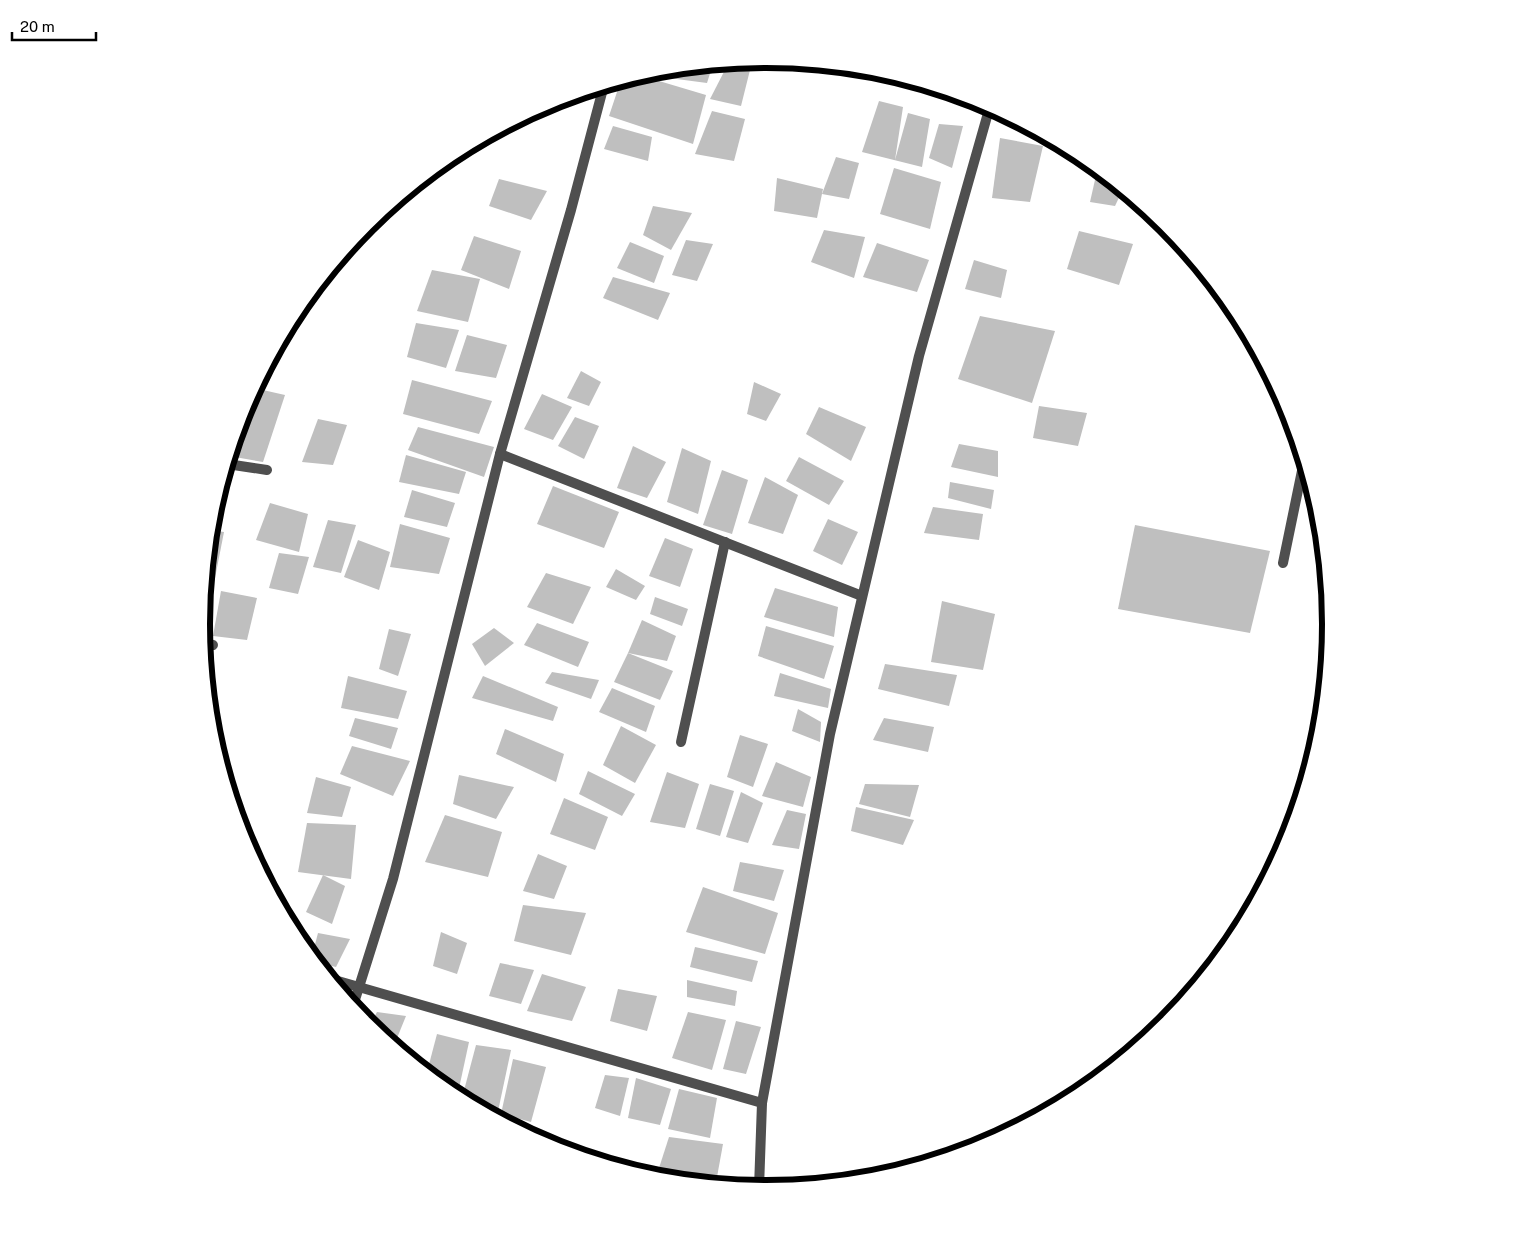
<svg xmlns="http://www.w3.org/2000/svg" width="1532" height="1247" font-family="'Public Sans',sans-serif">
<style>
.building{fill:#bfbfbf}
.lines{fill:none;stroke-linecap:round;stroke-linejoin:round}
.lane{stroke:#4f4f4f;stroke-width:10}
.street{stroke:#4f4f4f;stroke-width:10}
.secondary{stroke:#1c1c1c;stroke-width:10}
.rim{fill:none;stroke:#000;stroke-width:6}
</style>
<rect width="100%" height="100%" fill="#fff"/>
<g class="building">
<path d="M743,61L752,62L741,106L710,99L729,62Z"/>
<path d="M713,64L707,83L669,78L670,68Z"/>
<path d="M639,75L706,95L693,144L609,116L621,80Z"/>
<path d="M879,101L903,107L895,160L908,113L930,119L922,167L862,152Z"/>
<path d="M712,111L745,119L734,161L695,154Z"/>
<path d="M939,124L963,126L952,168L929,158Z"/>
<path d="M613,126L652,137L648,161L604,149Z"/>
<path d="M1000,138L1043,146L1030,202L992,198Z"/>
<path d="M836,157L859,163L849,199L822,194Z"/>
<path d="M894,168L941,182L930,229L880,214Z"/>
<path d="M1097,171L1102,172L1123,189L1115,206L1090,202Z"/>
<path d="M777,178L823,189L817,218L774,211Z"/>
<path d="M499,179L547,191L531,220L489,206Z"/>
<path d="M653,206L692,213L671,250L643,235Z"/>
<path d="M824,230L865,237L854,278L811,262Z"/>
<path d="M1079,231L1133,244L1119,285L1067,269Z"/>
<path d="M474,236L521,251L509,289L461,270Z"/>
<path d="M686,240L713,244L697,281L672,275Z"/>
<path d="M630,242L664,256L654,283L617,268Z"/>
<path d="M877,243L929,260L917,292L863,277Z"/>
<path d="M974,260L1007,270L1001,298L965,289Z"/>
<path d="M432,270L480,279L468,322L417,311Z"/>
<path d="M613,277L670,293L658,320L603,298Z"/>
<path d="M980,316L1055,331L1032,403L958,379Z"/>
<path d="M416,323L459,330L446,368L407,357Z"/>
<path d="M467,335L507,345L496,378L455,371Z"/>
<path d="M581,371L601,382L589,406L567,398Z"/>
<path d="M412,380L492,401L479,434L403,414Z"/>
<path d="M754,382L781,394L766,421L747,414Z"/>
<path d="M254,388L285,395L263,462L229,456L244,407Z"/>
<path d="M542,394L572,407L553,440L524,429Z"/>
<path d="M1039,406L1087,413L1078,446L1033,438Z"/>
<path d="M819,407L866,427L851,461L806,434Z"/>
<path d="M575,417L599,426L584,459L558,446Z"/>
<path d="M318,419L347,425L333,465L302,462Z"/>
<path d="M418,427L494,447L484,477L408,450Z"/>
<path d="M959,444L998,451V477L951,467Z"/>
<path d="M633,446L666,462L647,498L617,488Z"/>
<path d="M682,448L711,461L698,514L667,502Z"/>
<path d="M406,455L466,472L459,494L399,482Z"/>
<path d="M799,457L844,481L829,505L786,481Z"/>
<path d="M722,470L748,480L732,534L703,525Z"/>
<path d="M765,477L798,495L783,534L748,523Z"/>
<path d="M950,482L994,490L991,509L948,498Z"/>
<path d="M553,486L619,512L604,548L537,524Z"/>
<path d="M412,490L455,503L447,527L404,517Z"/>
<path d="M270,503L308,514L299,552L256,540Z"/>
<path d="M933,507L983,514L979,540L924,533Z"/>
<path d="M828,519L858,532L842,565L813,551Z"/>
<path d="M328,520L356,525L341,573L313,567Z"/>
<path d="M400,524L450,538L439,574L390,567Z"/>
<path d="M1135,525L1270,551L1250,633L1118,609Z"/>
<path d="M210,530L224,532L215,578L206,577Z"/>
<path d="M665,538L693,549L680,587L649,576Z"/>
<path d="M358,540L390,552L379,590L344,577Z"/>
<path d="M279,553L309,557L298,594L269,588Z"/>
<path d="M616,569L645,586L636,600L606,587Z"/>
<path d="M546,573L591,587L573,624L527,607Z"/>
<path d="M775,588L838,607L834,637L764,617Z"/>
<path d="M221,591L257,598L247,640L213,636Z"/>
<path d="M655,597L688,609L682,626L650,614Z"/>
<path d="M942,601L995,614L983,670L931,662Z"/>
<path d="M642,620L676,636L667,661L628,653Z"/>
<path d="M537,623L589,642L578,667L524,645Z"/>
<path d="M766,626L834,646L824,679L758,656Z"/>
<path d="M494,628L514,643L485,666L472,644Z"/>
<path d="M389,629L411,634L398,676L379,669Z"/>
<path d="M628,653L673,671L660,700L614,682Z"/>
<path d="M885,664L957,675L949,706L878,689Z"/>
<path d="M552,672L599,680L591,699L545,683Z"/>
<path d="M780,673L831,689L828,708L774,696Z"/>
<path d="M348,676L407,691L398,719L341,708Z"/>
<path d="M483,676L558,707L553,721L472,698Z"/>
<path d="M612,688L655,706L646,732L599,712Z"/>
<path d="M798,709L821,722L820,742L792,731Z"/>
<path d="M355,718L398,728L391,749L349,736Z"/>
<path d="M884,718L934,727L928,752L873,740Z"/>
<path d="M621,726L656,745L635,783L603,765Z"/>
<path d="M505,729L564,754L556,782L496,754Z"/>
<path d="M740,735L768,744L753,787L727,777Z"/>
<path d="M352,746L410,761L393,796L340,774Z"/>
<path d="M776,762L811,777L803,807L762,796Z"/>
<path d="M588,771L635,794L622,816L579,794Z"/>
<path d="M667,772L699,784L685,828L650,822Z"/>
<path d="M459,775L514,787L496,819L453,804Z"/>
<path d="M316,777L351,787L342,817L307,813Z"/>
<path d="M710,784L734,791L720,836L696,829Z"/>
<path d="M865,784L919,785L910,817L859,804Z"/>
<path d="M741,792L763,803L748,843L726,837Z"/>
<path d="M564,798L608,817L595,850L550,834Z"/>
<path d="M856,807L914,820L903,845L851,831Z"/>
<path d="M787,810L806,814L799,849L772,845Z"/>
<path d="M445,815L502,832L488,877L425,862Z"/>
<path d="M307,823L356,825L351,879L298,872Z"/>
<path d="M538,854L567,866L554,899L523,891Z"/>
<path d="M740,862L784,870L774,901L733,891Z"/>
<path d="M323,875L345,886L332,924L306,912Z"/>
<path d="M703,887L778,913L765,954L686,932Z"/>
<path d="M523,905L586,913L571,955L514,941Z"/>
<path d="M441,932L467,943L457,974L433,966Z"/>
<path d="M318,933L350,939L336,967L318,963L312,956Z"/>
<path d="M695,947L758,961L752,982L690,967Z"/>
<path d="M500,963L534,970L521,1004L489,996Z"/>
<path d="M542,974L586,987L572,1021L527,1011Z"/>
<path d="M687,980L737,991L735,1006L687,997Z"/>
<path d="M618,989L657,996L647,1031L610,1021Z"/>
<path d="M377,1012L406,1016L395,1043L390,1042L370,1025Z"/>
<path d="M688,1012L726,1020L712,1070L672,1058Z"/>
<path d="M736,1021L761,1027L746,1074L723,1069Z"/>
<path d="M437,1034L469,1042L458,1093L451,1092L427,1072Z"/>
<path d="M476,1045L511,1050L497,1116L462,1098Z"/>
<path d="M513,1059L546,1067L531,1122L501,1114Z"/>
<path d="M605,1075L629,1078L620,1116L595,1108Z"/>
<path d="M636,1078L671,1089L660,1125L628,1118Z"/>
<path d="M679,1089L717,1098L710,1138L668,1129Z"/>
<path d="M669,1137L723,1144L717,1177L659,1168Z"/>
</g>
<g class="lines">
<path class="lane" d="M1283,563L1304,461"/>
<g class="street">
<path d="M500,454L862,596"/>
<path d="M227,464L267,470"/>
<path d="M203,643L213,645"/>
<path d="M681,742L725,542"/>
<path d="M331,979L762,1103"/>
<path d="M353,1006L393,879L500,454L571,210L604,85"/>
<path d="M759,1188L762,1103L830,734L919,356L990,106"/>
</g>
<path class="secondary" d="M850,67L905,78"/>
</g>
<path d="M0 0H1532V1247H0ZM210 624a556 556 0 1 1 1112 0a556 556 0 1 1-1112 0Z" fill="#fff" fill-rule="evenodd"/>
<path class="rim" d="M210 624a556 556 0 1 1 1112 0a556 556 0 1 1-1112 0Z"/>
<path d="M12 32v8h84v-8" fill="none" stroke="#000000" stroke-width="2.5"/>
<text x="20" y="32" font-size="15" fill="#000000" stroke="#ffffff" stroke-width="4" paint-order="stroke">20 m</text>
</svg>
